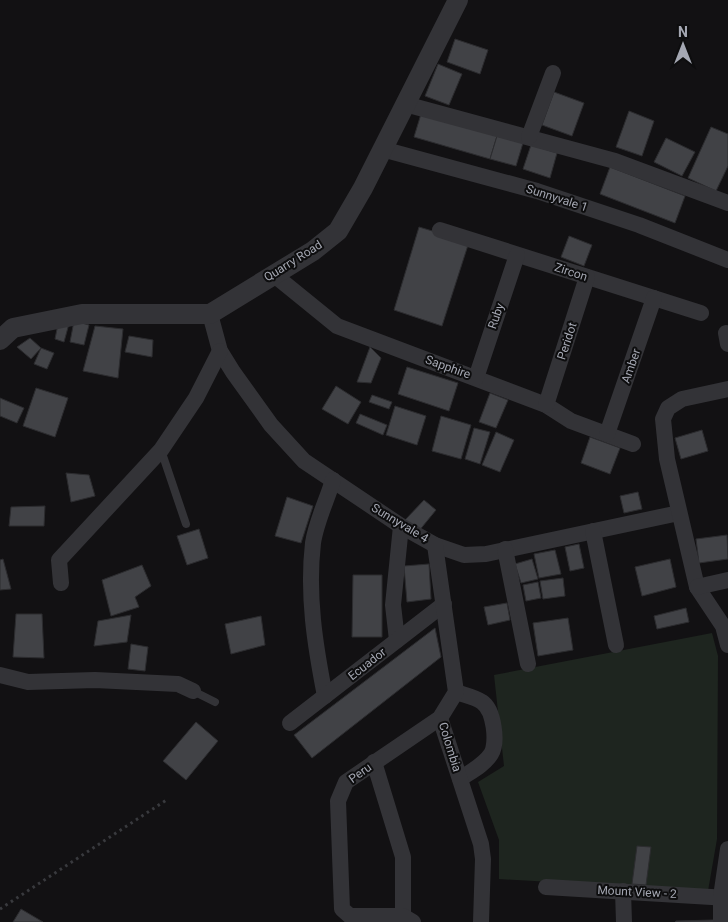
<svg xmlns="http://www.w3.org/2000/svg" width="728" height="922" font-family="Roboto,sans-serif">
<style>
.green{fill:#1e251f}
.building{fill:#414246;stroke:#2c2c2f}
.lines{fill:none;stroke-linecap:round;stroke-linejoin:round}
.path{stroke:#393a3e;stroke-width:3;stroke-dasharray:2.5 4;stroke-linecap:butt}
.service{stroke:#333337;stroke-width:8}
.minor{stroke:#333337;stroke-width:16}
.tertiary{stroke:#333337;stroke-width:20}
.labels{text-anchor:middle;stroke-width:4;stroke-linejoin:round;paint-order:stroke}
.street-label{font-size:12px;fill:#a4a7b2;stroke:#0d0d0e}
</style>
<rect width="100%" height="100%" fill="#121113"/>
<path class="green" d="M712,633L718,656L717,839L708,891L499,879V840L478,782L504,766L494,675Z"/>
<g class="building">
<path d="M455,39L488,50L480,74L447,62Z"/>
<path d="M438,64L462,74L449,105L425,96Z"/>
<path d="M554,92L584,103L572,136L542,125Z"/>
<path d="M629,111L654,121L642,156L616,147Z"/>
<path d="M421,114L497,136L490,159L414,137Z"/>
<path d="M711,127L728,134V166L716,191L688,178Z"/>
<path d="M497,136L523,143L516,166L490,159Z"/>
<path d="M666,138L695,152L682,176L654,162Z"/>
<path d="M531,145L557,153L550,178L523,169Z"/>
<path d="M610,167L685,196L675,223L600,194Z"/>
<path d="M419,227L469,242L442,326L394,310Z"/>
<path d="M569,236L592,245L584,266L561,257Z"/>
<path d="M59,319L70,320L64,342L55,339Z"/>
<path d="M74,321L89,325L84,345L70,342Z"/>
<path d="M95,326L123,329L118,378L83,371Z"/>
<path d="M129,336L153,340L152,357L125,352Z"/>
<path d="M30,338L41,348L31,359L17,347Z"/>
<path d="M370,347L381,358L371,383L357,382Z"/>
<path d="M41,348L54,353L47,369L34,364Z"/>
<path d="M407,367L458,383L449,411L398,394Z"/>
<path d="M336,386L361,402L348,424L322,409Z"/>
<path d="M36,388L68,398L55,437L23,426Z"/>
<path d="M490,393L508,400L496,428L479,422Z"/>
<path d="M372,395L392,402L389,409L369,402Z"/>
<path d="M0,398L24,408L17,423L0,416Z"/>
<path d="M395,406L426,416L417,445L386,435Z"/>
<path d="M360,414L387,425L383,435L356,423Z"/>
<path d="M441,416L471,425L461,459L432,451Z"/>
<path d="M474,428L490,432L480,464L465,459Z"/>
<path d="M702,430L708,451L681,459L675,438Z"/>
<path d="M496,432L514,440L500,472L482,465Z"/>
<path d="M590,437L620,448L610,474L581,463Z"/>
<path d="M66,473L89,475L95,496L71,502Z"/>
<path d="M638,492L642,509L624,513L620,496Z"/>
<path d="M287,497L313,506L301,543L275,536Z"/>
<path d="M424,500L436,510L418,532L405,520Z"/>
<path d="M45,506L44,526H9L11,507Z"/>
<path d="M199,529L208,558L187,565L177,536Z"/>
<path d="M727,535L728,559L699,563L696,539Z"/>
<path d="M579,544L584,568L570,571L565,547Z"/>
<path d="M555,550L561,574L539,578L534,554Z"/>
<path d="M3,559L11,589L0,590V560Z"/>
<path d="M532,559L538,579L521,583L515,564Z"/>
<path d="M670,559L676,587L642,596L635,567Z"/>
<path d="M429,564L431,599L407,602L404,566Z"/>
<path d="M142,565L151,586L135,597L139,607L111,616L102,580Z"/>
<path d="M353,575H382V637H352Z"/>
<path d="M563,578L565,596L543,599L540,581Z"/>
<path d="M538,582L541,598L526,601L523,585Z"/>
<path d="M507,603L510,620L488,625L484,607Z"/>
<path d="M686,608L689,622L657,629L654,616Z"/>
<path d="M16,614H42L44,658L13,657Z"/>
<path d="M131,615L127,642L94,646L98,621Z"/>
<path d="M261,616L265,645L231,654L225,624Z"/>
<path d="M568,618L573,650L538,656L533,623Z"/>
<path d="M435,628L441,657L312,758L294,735Z"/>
<path d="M131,644L148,647L145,671L128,669Z"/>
<path d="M196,722L218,741L186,780L163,761Z"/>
<path d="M637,846L651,847L646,885L632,884Z"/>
<path d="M21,909L43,922H13Z"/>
<path d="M714,920V922H675L676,921Z"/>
</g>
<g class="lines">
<path class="path" d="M0,909L168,799"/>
<g class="service">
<path d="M161,450L186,524"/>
<path d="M193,691L215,702"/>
</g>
<g class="minor">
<path d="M405,104L615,161L728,203"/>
<path d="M529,137L553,73"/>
<path d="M382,149L537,191L639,225L728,260"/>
<path d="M440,230L701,313"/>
<path d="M273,274L337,326L546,405L571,421L633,444"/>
<path d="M210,314L220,351L233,372L271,425L304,461L401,526L435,545L464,555L486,554L679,513"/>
<path d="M726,333L728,344"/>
<path d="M476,378L517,255"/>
<path d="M728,389L682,399L668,408L663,419L667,459L697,587L723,626L728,645"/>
<path d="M546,405L587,277"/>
<path d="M607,434L654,298"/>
<path d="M593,531L616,645"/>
<path d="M505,549L528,664"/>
<path d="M61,583L59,560L161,450L196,398L220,351"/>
<path d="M697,587L728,580"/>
<path d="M397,640L393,605L401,526"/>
<path d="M0,675L28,682L95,680L178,684L193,691"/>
<path d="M456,692C464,695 475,697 482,702C494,710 498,743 491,754C484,765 470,772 460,779"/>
<path d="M325,696C315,645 307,595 313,543C316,522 327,500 333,480"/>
<path d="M440,718L481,844L483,859L481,922"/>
<path d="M290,723L444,604"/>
<path d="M374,762L403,857V916"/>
<path d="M546,887L728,898"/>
<path d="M623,891L624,922"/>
<path d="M413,922L403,916H350L342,909L338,801L346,782L440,718L456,692L435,545"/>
<path d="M721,922V897L728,849"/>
</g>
<path class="tertiary" d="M0,340L13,328L82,314H210L313,251L338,231L363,188L458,0"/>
</g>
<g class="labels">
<g class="street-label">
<text transform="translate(557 198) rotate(18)" y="4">Sunnyvale 1</text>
<text transform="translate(293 261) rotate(-32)" y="4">Quarry Road</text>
<text transform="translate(571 272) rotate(18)" y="4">Zircon</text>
<text transform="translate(496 316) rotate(-71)" y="4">Ruby</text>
<text transform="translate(567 341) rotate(-72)" y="4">Peridot</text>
<text transform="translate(631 366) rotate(-71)" y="4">Amber</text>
<text transform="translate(448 367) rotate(20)" y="4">Sapphire</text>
<text transform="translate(400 523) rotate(31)" y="4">Sunnyvale 4</text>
<text transform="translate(367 664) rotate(-38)" y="4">Ecuador</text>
<text transform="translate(450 747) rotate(73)" y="4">Colombia</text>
<text transform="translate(360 773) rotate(-36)" y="4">Peru</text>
<text transform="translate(637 892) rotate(3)" y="4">Mount View - 2</text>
</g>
</g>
<g transform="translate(683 45)" stroke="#0d0d0e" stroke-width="4" paint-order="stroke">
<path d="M0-4L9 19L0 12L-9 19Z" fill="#a4a7b2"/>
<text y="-8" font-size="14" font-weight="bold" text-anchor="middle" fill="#a4a7b2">N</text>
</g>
</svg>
